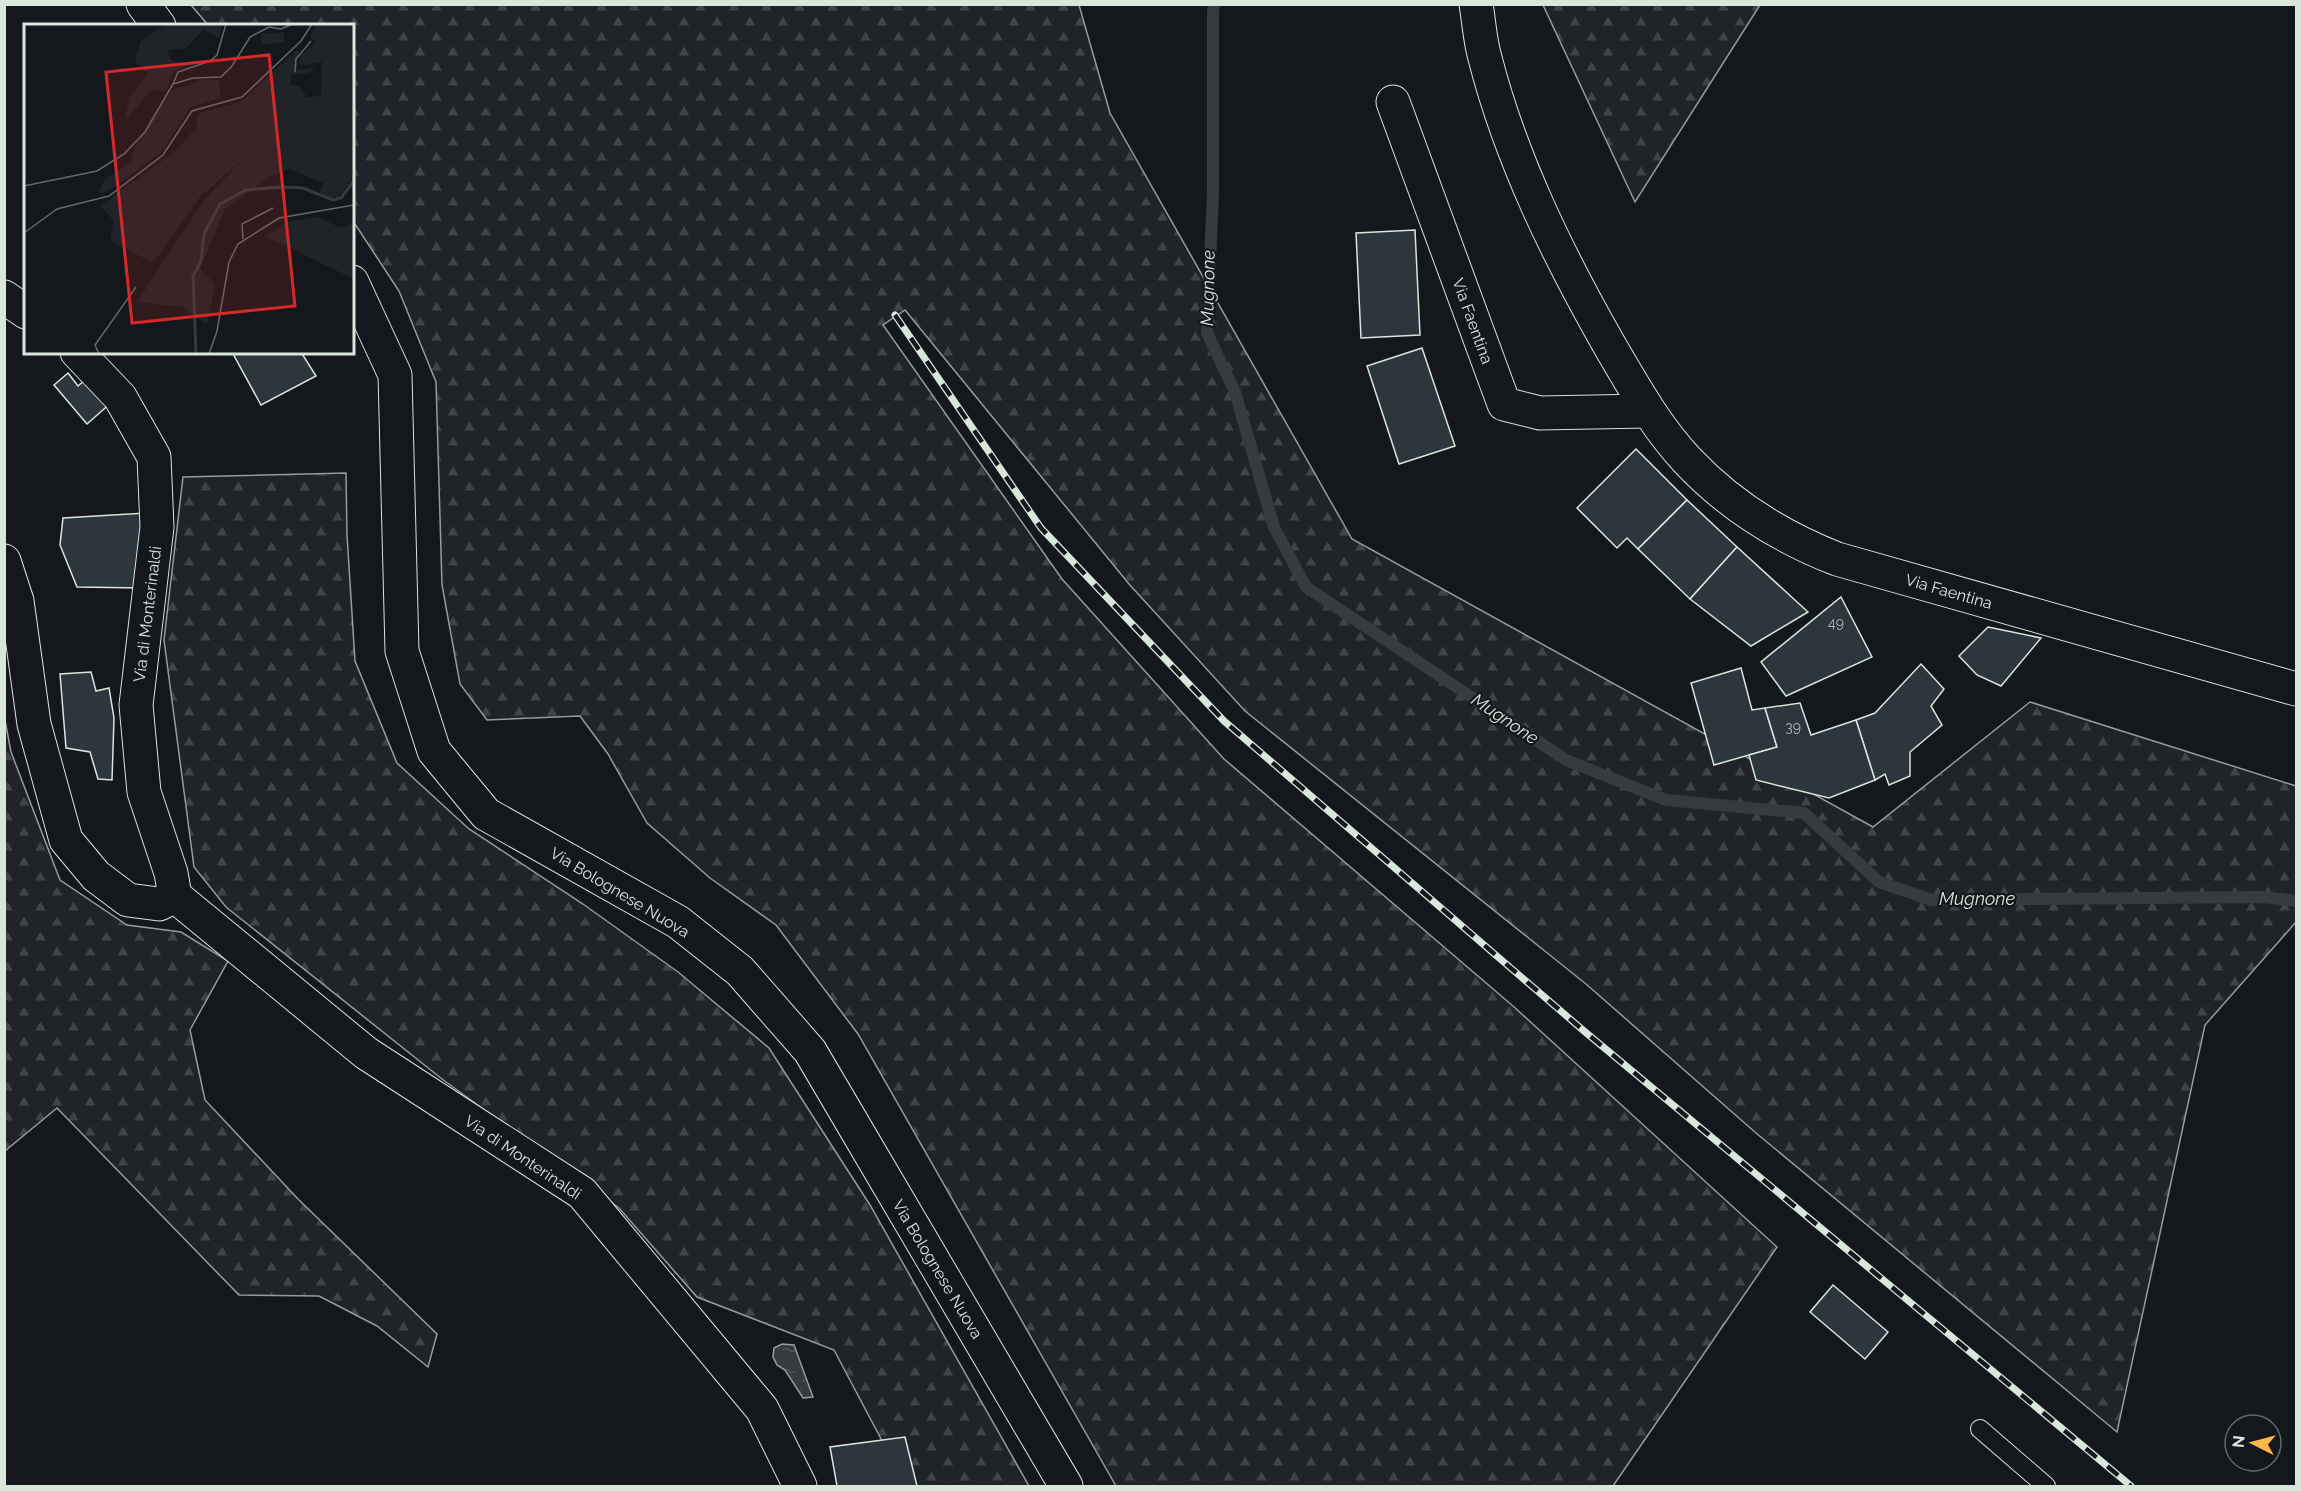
<svg xmlns="http://www.w3.org/2000/svg" width="2301" height="1491" font-family="Raleway,sans-serif">
<style>
.forest{fill:url(#forest-firs);stroke:#939e99;stroke-width:1.5}
.water{fill:url(#water-ripples);stroke:#939e99;stroke-width:1.5}
.lines{fill:none;stroke-linecap:round;stroke-linejoin:round}
.stream{stroke:#363b3e;stroke-width:12}
.building{fill:#2c363c;stroke:#d8e6dc;stroke-width:1.5}
.lane-casing{stroke:#d8e6dc;stroke-width:20}
.street-casing{stroke:#d8e6dc;stroke-width:35}
.primary-casing{stroke:#d8e6dc;stroke-width:35}
.lane{stroke:#14181c;stroke-width:18}
.street{stroke:#14181c;stroke-width:33}
.primary{stroke:#14181c;stroke-width:33}
.rail-casing{stroke:#d8e6dc;stroke-width:7}
.rail{stroke:#14181c;stroke-width:4.5;stroke-dasharray:14;stroke-linecap:butt}
.labels{text-anchor:middle;stroke-width:4.5;stroke-linejoin:round;paint-order:stroke}
.number-label{font-size:14px;fill:#adbab4}
.street-label{font-size:16px;fill:#d8e6dc;stroke:#14181c}
.water-label{font-size:18px;font-style:italic;fill:#d8e6dc;stroke:#14181c}
.inset-river{fill:none;stroke:#363b3e;stroke-width:3}
.inset-road{fill:none;stroke:#626a69;stroke-width:1.5}
.view{fill:#d62828;fill-opacity:0.15;stroke:#d62828;stroke-width:3}
.inset-edge{fill:none;stroke:#d8e6dc;stroke-width:3}
</style>
<defs>
<pattern id="forest-firs" width="22" height="20" patternUnits="userSpaceOnUse" patternTransform="scale(1.5)"><rect width="22" height="20" fill="#202428"/><path d="M5 1l3.5 6h-7zM16 11l3.5 6h-7z" fill="#404447"/></pattern>
<pattern id="water-ripples" width="26" height="14" patternUnits="userSpaceOnUse" patternTransform="scale(1.5)"><rect width="26" height="14" fill="#363b3e"/><path d="M2 4q2-2 4 0t4 0M15 11q2-2 4 0t4 0" fill="none" stroke="#525759"/></pattern>
</defs>
<rect width="100%" height="100%" fill="#14181c"/>
<g class="forest">
<path d="M191,5H1079L1110,113L1352,539L1873,827L2030,702L2296,786V922L2205,1025L2117,1432L1756,1133L1586,984L1245,711L1129,584L905,310L883,325L1062,579L1224,759L1513,1006L1777,1247L1613,1486H1116L858,1034L776,925L710,878L647,823L608,754L580,716L487,720L460,684L442,585L436,382L399,291L353,221L352,26L208,25Z"/>
<path d="M1543,5H1760L1635,202Z"/>
<path d="M346,473L347,535L355,661L397,763L469,829L583,904L678,972L769,1048L870,1205L1029,1486H906L834,1350L697,1297L619,1208L442,1079L226,907L194,867L164,640L183,477Z"/>
<path d="M5,720L11,752L60,880L127,925L181,932L228,961L190,1030L205,1100L298,1199L437,1334L428,1367L377,1326L319,1296L239,1295L57,1108L5,1151Z"/>
</g>
<path class="water" d="M782,1344L794,1345L813,1397L803,1398L785,1370L777,1365L773,1357L774,1348Z"/>
<g class="lines">
<path class="stream" d="M1214,4L1213,12V192L1207,333L1235,392L1274,527L1306,587L1566,760L1666,800L1804,813L1879,882L1932,900L2264,897L2296,901"/>
</g>
<g class="building">
<path d="M1415,230L1420,335L1361,338L1356,233Z"/>
<path d="M1422,348L1455,446L1399,464L1367,366Z"/>
<path d="M232,352H301L316,376L261,405Z"/>
<path d="M68,373L78,386L91,375L113,401L87,424L54,385Z"/>
<path d="M1636,449L1687,500L1638,549L1627,538L1617,548L1577,508Z"/>
<path d="M1687,500L1737,547L1690,599L1638,549Z"/>
<path d="M146,513L143,588L77,587L60,545L63,518Z"/>
<path d="M1737,547L1808,612L1751,646L1690,599Z"/>
<path d="M1841,597L1872,657L1786,696L1761,662Z"/>
<path d="M1988,627L2041,638L2001,686L1977,675L1959,656Z"/>
<path d="M1921,664L1944,689L1931,706L1942,725L1910,752V776L1889,785L1885,774L1875,780L1856,720L1875,713Z"/>
<path d="M1741,668L1752,710L1765,708L1777,747L1714,765L1691,683Z"/>
<path d="M91,672L96,691L109,688L114,718L112,780L98,779L90,752L66,748L60,674Z"/>
<path d="M1800,703L1811,735L1856,720L1875,780L1829,798L1756,780L1749,755L1777,747L1765,708Z"/>
<path d="M1833,1285L1888,1332L1865,1359L1810,1312Z"/>
<path d="M905,1437L917,1486H837L830,1447Z"/>
</g>
<g class="lines">
<defs>
<path id="lane" d="M1980,1429L2046,1486"/>
<g id="street">
<path d="M1393,102L1504,404L1540,413L1647,411"/>
<path d="M4,297L26,312"/>
<path d="M4,561L17,601L34,724L66,840L96,876L128,900L159,904L175,896L171,873L144,792L136,705L157,527L154,457L120,397L77,352"/>
<path d="M175,896L366,1053L582,1193L762,1409L800,1486"/>
</g>
<g id="primary">
<path d="M143,4L159,26"/>
<path d="M1476,4C1479,22 1480,41 1485,58C1511,160 1559,257 1611,348C1634,387 1656,427 1687,460C1729,505 1781,537 1837,559L2296,689"/>
<path d="M352,282L395,375L402,651L434,751L486,814L678,922L740,971L810,1051L1066,1486"/>
</g>
</defs>
<use href="#lane" class="lane-casing"/>
<use href="#street" class="street-casing"/>
<use href="#primary" class="primary-casing"/>
<use href="#lane" class="lane"/>
<use href="#street" class="street"/>
<use href="#primary" class="primary"/>
<defs>
<path id="rail" d="M895,315L1041,528L1224,721L1584,1031L2131,1486"/>
</defs>
<use href="#rail" class="rail-casing"/>
<use href="#rail" class="rail"/>
</g>
<g class="labels">
<g class="number-label">
<text x="1836" y="628">49</text>
<text x="1793" y="732">39</text>
</g>
<g class="street-label">
<text transform="translate(1473 321) rotate(70)" y="6">Via Faentina</text>
<text transform="translate(1949 591) rotate(16)" y="6">Via Faentina</text>
<text transform="translate(147 614) rotate(-83)" y="6">Via di Monterinaldi</text>
<text transform="translate(620 892) rotate(31)" y="6">Via Bolognese Nuova</text>
<text transform="translate(523 1157) rotate(34)" y="6">Via di Monterinaldi</text>
<text transform="translate(938 1269) rotate(59)" y="6">Via Bolognese Nuova</text>
</g>
<g class="water-label">
<text transform="translate(1208 288) rotate(-89)" y="6">Mugnone</text>
<text transform="translate(1505 719) rotate(34)" y="6">Mugnone</text>
<text x="1977" y="905">Mugnone</text>
</g>
</g>
<g transform="translate(24 24)">
<rect width="330" height="330" fill="#14181c"/>
<path d="M142,0H198L195,15L180,5L161,25L143,26L148,37L168,39L149,48L142,67L127,66L104,94L101,93L106,72L124,50L111,37L117,16ZM293,0H330V153L314,173L307,174L296,170L299,159L266,145L245,153L201,185L176,245L191,260L183,301L158,283L113,278L181,175L221,133L176,173L129,239L86,216L90,197L76,182L153,126L173,103L172,92L175,89L217,78L273,25L275,29L270,46L292,44L284,49L268,50L266,60L276,63L283,73L297,72L298,38L275,41L276,32L292,18L286,12ZM177,56H195L197,74L166,83L139,127L96,159L78,170L75,168L81,155L107,137L111,122L148,66ZM293,193L317,204L330,199V255L241,212L264,198Z" fill="#202428"/>
<path d="M259,8L261,18L238,21L237,10Z" fill="#202428"/>
<path class="inset-river" d="M172,330L169,252L177,237L180,210L196,180L222,166L257,163L279,164L309,176L317,174L330,157"/>
<path class="inset-road" d="M202,0L193,31L186,37L154,48L149,60L169,54L197,53L208,42L226,13L245,3L257,5L269,0M271,48L272,35L287,17M0,162L73,147L100,130L121,108L149,60M0,209L33,185L85,172L139,131L168,87L218,73L277,17L288,0M219,215L218,200L249,184M75,330L71,321L112,263M185,330L193,307L205,238L214,220L255,194L330,181"/>
<path class="view" d="M245,31L271,282L108,299L82,48Z"/>
<rect width="330" height="330" class="inset-edge"/>
</g>
<rect width="2301" height="1491" fill="none" stroke="#d8e6dc" stroke-width="12"/>
<g transform="translate(2253 1443) rotate(276)"><circle r="28" fill="#14181c" stroke="#626a69" stroke-width="1.5"/>
<path d="M0-4.5L10 22L0 15L-10 22Z" fill="#ffb74d"/>
<text y="-9" font-size="16" font-weight="bold" text-anchor="middle" fill="#d8e6dc">N</text>
</g>
</svg>
